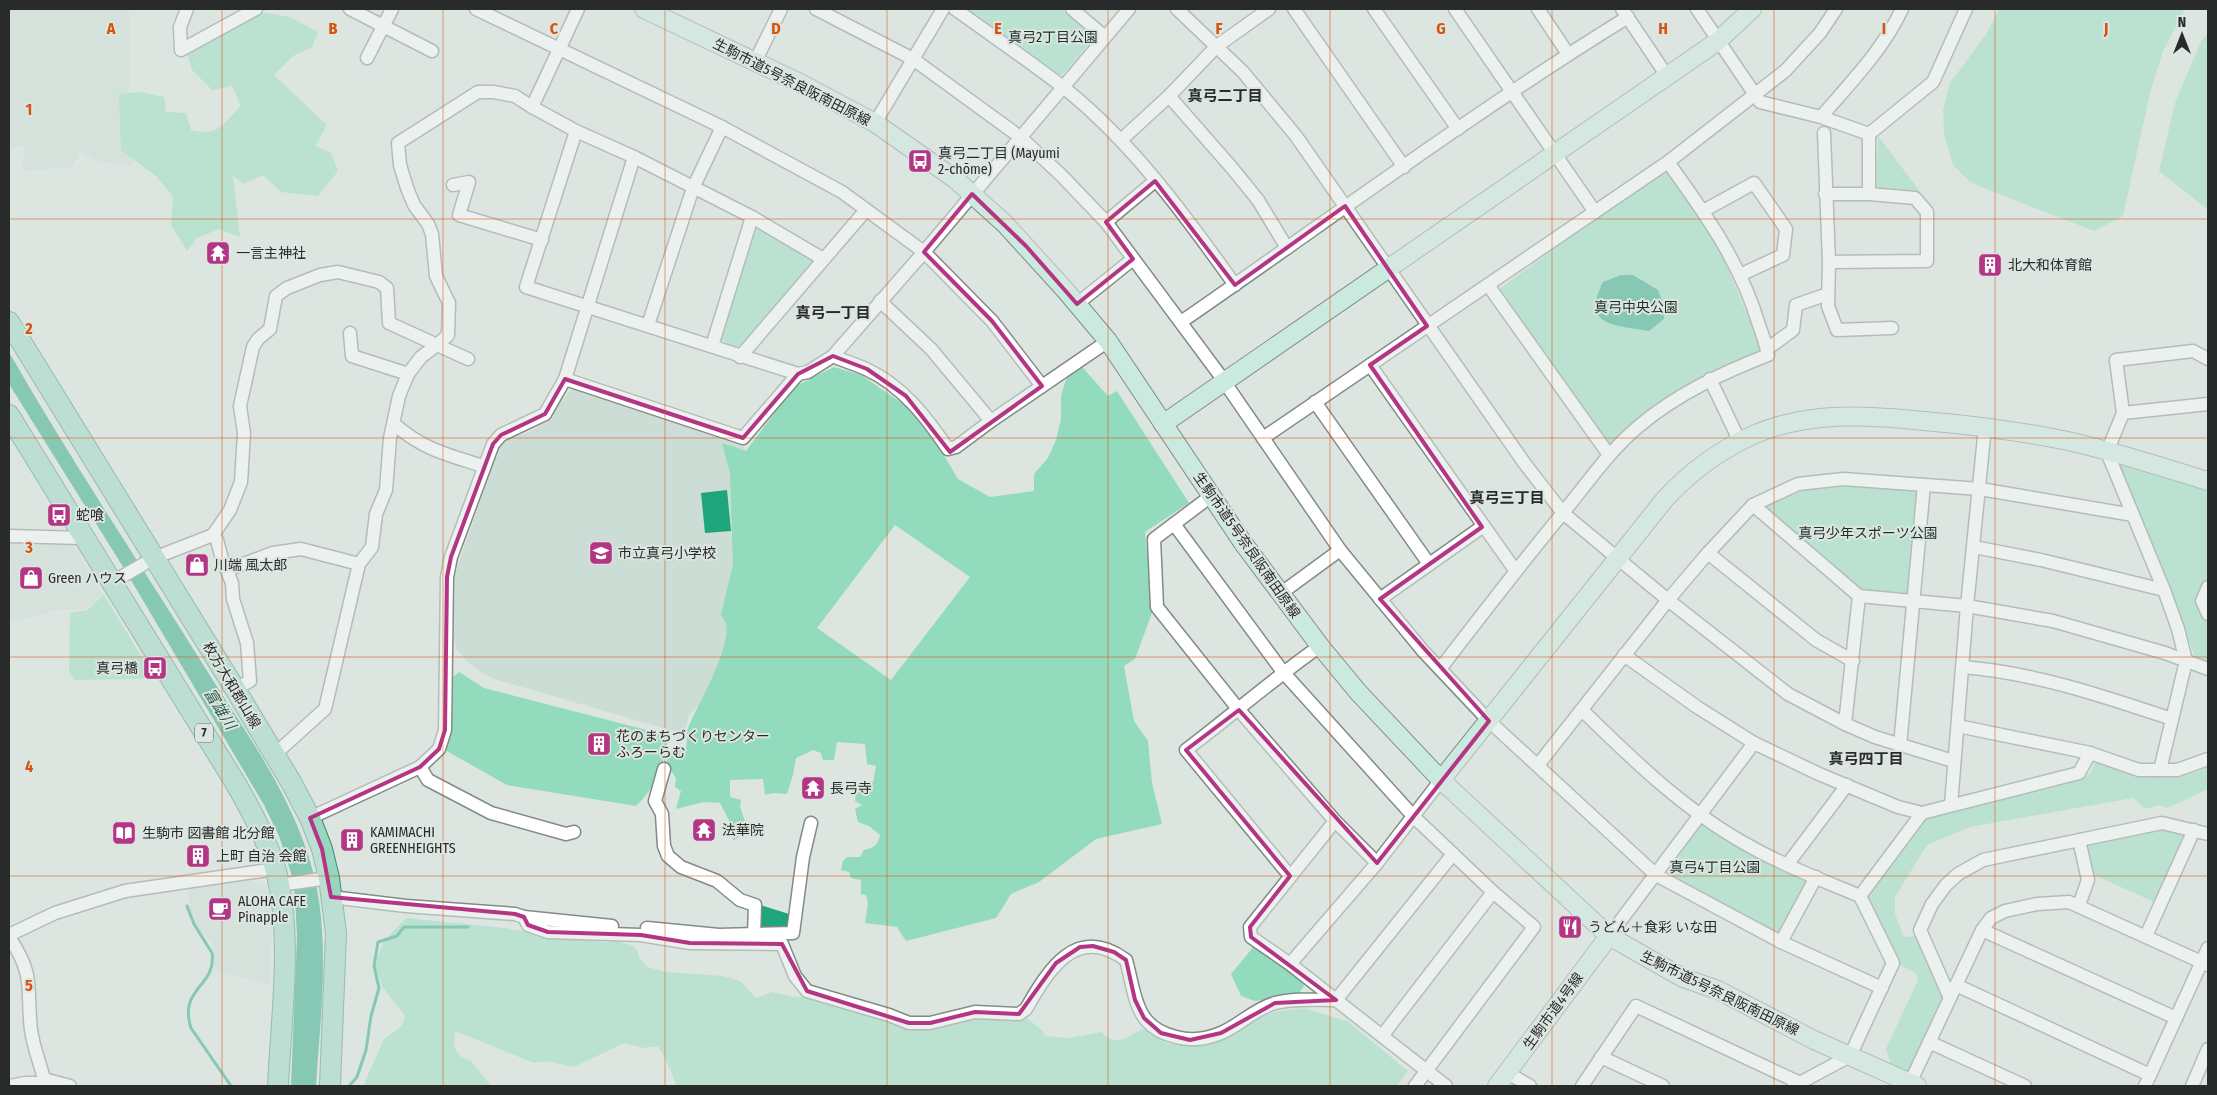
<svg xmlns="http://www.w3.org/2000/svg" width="2217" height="1095" font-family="'Fira Sans Condensed','Noto Sans JP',sans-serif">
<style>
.built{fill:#ccddd5}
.green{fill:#92dbbd;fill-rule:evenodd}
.water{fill:#1fa57c}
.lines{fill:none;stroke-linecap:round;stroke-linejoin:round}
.stream{stroke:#1fa57c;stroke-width:3}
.street-casing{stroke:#838b87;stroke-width:15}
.secondary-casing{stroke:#838b87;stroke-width:20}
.primary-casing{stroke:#43886f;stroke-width:22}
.street{stroke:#fff;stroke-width:12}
.secondary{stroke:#cbeadf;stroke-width:18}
.primary{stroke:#97d6bf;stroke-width:20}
.marked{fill:none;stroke:#b33584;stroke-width:4;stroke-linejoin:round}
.grid{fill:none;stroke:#d5540f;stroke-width:1;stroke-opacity:0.55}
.labels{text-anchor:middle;stroke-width:4;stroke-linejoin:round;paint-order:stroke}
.shield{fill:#dde5e1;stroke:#5e6361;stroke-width:1}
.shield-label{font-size:12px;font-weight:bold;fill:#282b2a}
.park-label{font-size:14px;fill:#1b3028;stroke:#dde5e1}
.street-label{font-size:14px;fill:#282b2a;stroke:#dde5e1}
.poi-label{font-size:14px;fill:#282b2a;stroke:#dde5e1;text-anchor:start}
.neighbourhood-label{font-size:15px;font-weight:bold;fill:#282b2a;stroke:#dde5e1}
.water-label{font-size:15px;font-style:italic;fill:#2c5d4a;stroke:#dde5e1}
.grid-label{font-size:16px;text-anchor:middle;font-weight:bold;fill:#d5540f;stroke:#dde5e1;stroke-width:4;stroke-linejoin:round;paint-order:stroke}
</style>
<rect width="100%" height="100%" fill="#dde5e1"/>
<g class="built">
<path d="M9,9H129V90L133,166L101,162L80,152L72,167L22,171L25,144L9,150Z"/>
<path d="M572,388L745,447L721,684L689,715L684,734L501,681L485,675L470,664L457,650L454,639L455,574L498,450L507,439L530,432L545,422Z"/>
<path d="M14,541H71L102,594L94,603L83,609L54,610L37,616L9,621V580L11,570L9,546Z"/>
<path d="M249,879L267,886L269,894L272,931L269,986L214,969L212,943L200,931L189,908V885Z"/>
</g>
<g class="green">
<path d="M964,9H1061L1092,33V40L1063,74L1057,75L1012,40Z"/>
<path d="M1999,9H2185L2163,51L2150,93L2123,216L2094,231L1981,187L1969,181L1953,165L1944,134L1943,111L1950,83L1987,33Z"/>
<path d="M261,12L290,17L318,32L312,47L293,56L274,75L327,125L315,146L331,153L338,171L318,196L281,192L263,175L244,184L233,176L240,237L219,229L197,238L187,251L171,225L173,197L157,177L121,150L119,94L141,92L164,97L166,112L186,113L191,130C220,137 223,123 241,106L232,86L212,90L192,70L187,52L211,25L247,21Z"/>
<path d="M2208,33V210L2159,171L2175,103L2201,41Z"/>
<path d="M1878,136L1921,193L1876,192Z"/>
<path d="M1665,168L1692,203L1719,248L1762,350C1706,375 1656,406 1609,445L1498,290Z"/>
<path d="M761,227L812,257L813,263L743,346C734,347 726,345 720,338L754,230Z"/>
<path d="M834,367L861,375L906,406L939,447L958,479L990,497L1034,491V474L1048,458L1056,440L1061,419V395L1066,380L1071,374L1082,367L1108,396L1117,391L1189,503L1145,532L1153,610L1135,659L1124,666L1134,721L1148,741L1152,783L1162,824L1096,839L1039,882L1011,894L996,918L906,941L897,927L865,923L868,903L866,895L861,894V880L851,878L849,872L841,870L843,861L847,857H860L864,850C874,848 878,845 880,835L869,826L858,822L855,809L862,805L855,801L856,791L860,788L863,781L873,783L876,766L867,764L865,744L837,742L834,760H823L821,753L813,750L796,758L793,775L787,794L773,793L765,795L763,779L730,780V797L741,800L740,807L749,833L741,835L733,841L731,824L720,803L704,802L676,809L681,791L675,787L676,778L672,772L666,771C666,760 669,754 677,746L685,750C689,740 685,735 688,728C698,704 731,649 726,624C725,621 722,617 721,614L733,565L730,473L722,443L746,451L794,387ZM895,525L970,577L891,680L817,628Z"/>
<path d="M2112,458L2208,486V577L2198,600L2208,625V665L2197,661Z"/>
<path d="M1855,484L1915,490L1920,494L1908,598L1865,592L1763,509L1804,488Z"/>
<path d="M104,595L152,674L144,679L74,680L69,672L70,613L87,610Z"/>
<path d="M459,672L484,688L666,735L669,737C664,762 656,788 636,806L507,785L443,749L452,725L453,677Z"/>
<path d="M2096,761C2135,777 2168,785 2208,767V789L2167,808L2159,805L2145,809L2133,798L1970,827L1927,845L1895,897V914L1904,937L1915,936L1945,994L1911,1071L1905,1075L1893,1069L1886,1049L1918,980L1916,973L1896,963L1867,901V892L1924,818L2066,784L2090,774Z"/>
<path d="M1701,819L1750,852L1808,883L1781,930L1775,933L1668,875Z"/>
<path d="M2163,827L2182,831L2185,839L2154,902L2090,873L2085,849L2090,843Z"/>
<path d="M406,918L504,928L553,936L594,938L603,943L614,941L631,945L637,950L639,957L647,967L667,972L723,976L740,981L756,998L772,992L794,997L807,996L905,1018L974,1015L1005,1017L1008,1022L1024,1016L1042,1030L1045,1036L1069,1038L1101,1032C1118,1047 1125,1038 1143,1029L1168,1044L1202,1046L1238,1033L1250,1021L1273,1012L1303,1008L1347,1021L1408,1071L1397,1086H677L665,1058L658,1046L643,1048L624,1043L574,1067L546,1061L534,1063L455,1031L454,1047L460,1056L471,1061L491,1086H366L364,1084L384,1039L402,1026L405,1016L383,988L374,966L384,941Z"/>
<path d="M1255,945L1302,980L1304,986L1297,996L1255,1001L1241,996L1231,974Z"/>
</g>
<g class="water">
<path d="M1621,275H1633L1658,290L1664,306V319L1649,331C1616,325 1580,327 1603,282Z"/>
<path d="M9,352C70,459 139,562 204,666C248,736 301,807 317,889C329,953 320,1022 316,1086H291L297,937L295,896L292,876L279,836L264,805L125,570L9,384Z"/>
<path d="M727,490L731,531L705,533L701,493Z"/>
<path d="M760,905L789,914L787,929H759Z"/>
</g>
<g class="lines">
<g class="stream">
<path d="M187,906L194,924L212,953C217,987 178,987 191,1028L231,1086"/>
<path d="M350,1085L357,1077L366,1050L371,1016L379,988L374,966L378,942L397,936L404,927H468"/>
</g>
<defs>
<g id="street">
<path d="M187,9L180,27L181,50L256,9"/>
<path d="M350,9L432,51"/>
<path d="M476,9L722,127L842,192L924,252L992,321L1042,386"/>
<path d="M816,9L913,59L1020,137L1061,175L1106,222L1219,374L1340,550L1423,651L1489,721L1656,875L1781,942L1882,988"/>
<path d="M955,9C991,35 1028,60 1063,87C1131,141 1185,215 1235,285"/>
<path d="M1072,9L1105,37"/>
<path d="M1177,9L1243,72L1296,136L1525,464L1563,513L1668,600L1788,694L1845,724L1875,737L1953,761"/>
<path d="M1294,9L1404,167"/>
<path d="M1374,9L1458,129"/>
<path d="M1455,9L1595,212"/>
<path d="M1538,9L1568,54"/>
<path d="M1622,9L1667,76"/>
<path d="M1697,9L1760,102L1821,117L1869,134L1933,82L1966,9"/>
<path d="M367,58L392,9"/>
<path d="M755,62L781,9"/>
<path d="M1169,96L1232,168L1258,200L1287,248"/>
<path d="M532,107L578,9"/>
<path d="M1821,117C1850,83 1883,50 1902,9"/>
<path d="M875,123L943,9"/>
<path d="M576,131L526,287L798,374L808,372L833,356L924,252L1129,9"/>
<path d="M1824,133L1829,262L1828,306L1837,330L1892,328"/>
<path d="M1869,134V194"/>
<path d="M1121,140L1169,96L1217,46L1269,9"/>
<path d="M453,185L469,182L459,215L542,240"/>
<path d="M1825,194H1869L1915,198L1927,212V261L1829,262"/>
<path d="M1703,211L1754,183L1786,229L1783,255L1740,275"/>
<path d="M1106,222L1155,181"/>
<path d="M1488,285L1609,455"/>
<path d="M880,301L931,349L991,421"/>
<path d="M1077,304L1133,259"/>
<path d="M1181,322C1329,220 1474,112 1628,17"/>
<path d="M648,325L693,188L722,127"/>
<path d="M350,333L352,356L408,374"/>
<path d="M712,346L752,217"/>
<path d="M1767,349L1793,330L1796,305L1828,294"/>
<path d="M833,356C844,361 855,364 866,369C903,386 926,417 948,449L956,447L991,421L1108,341"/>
<path d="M740,357L866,210"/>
<path d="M1370,365L1515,570"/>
<path d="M565,379L743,438L798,374"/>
<path d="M1710,379L1740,442"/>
<path d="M1315,402L1429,564"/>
<path d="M2123,413L2208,404"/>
<path d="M394,424C424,450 446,454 483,466"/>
<path d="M1263,438L1668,162L1785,71L1820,33L1836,9"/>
<path d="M1211,496L1154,539L1157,607L1239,710L1335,821L1377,863"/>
<path d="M1753,505L1859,596L1967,606L2053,621L2165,653L2208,669"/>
<path d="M1174,524L1283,672L1414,817L1493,892L1534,927L1415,1086"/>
<path d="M213,534L217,540L222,559L232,583L233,599L247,643L250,681L235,689"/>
<path d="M9,536L83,538"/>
<path d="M1974,547L2041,560L2164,590"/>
<path d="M1708,553L1816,640L1853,661"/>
<path d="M227,570L273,553L301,549L359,564"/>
<path d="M111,583L154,558L213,535L230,510L241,482L244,433L240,406L253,347L258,339L270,329L276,296L287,288L320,275L338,272L379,282L387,288L389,323L437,345L448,335L449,303L436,276L432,234L428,224L414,205L407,188L400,165L398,143L478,92H494L515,96L532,107L576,131L634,157L752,217L823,259"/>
<path d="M2208,587L2202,601L2208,614"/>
<path d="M1280,594L1340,550"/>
<path d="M1380,599L1482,527"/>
<path d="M1624,655L1697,707L1754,743L1819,774L1898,807L1922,813"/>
<path d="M1963,667C2036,673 2103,696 2172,719"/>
<path d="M1440,669C1480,617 1520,565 1562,514C1587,484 1608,452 1639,426C1677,394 1722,373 1768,355C1766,344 1762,333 1758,322C1740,262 1704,212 1668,162"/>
<path d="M1582,710C1634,761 1687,813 1753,848C1787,867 1824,881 1860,896"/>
<path d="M1845,724L1859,596"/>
<path d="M1958,726L2090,753L2139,770H2177L2208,759"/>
<path d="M1900,746L1924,485"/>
<path d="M274,755L325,709L359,564L372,547L376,514L386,490L390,438L399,396L408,374L421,357L437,345L468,359"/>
<path d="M1538,765L1668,600L1708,553L1753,505L1798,484L1843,479L1980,489L2133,515"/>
<path d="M420,767L428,780L491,813L566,834L574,832"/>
<path d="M664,769L655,801L662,814L664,846L668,856L681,867L717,881L740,900L755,905L754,935"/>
<path d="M2160,770L2186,661L2178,629L2164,590L2107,452L2123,413L2116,360L2193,351L2208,359"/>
<path d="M1951,805L1967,606L1985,427"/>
<path d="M310,818L420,767L439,749L445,730L447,577L451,557L493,444L501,435L545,414L565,379L634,157"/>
<path d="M1335,821L1250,927L1251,937L1290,964L1446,1086"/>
<path d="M2079,840L2088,880L2079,905"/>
<path d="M1787,865L1847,785"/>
<path d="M1290,876L1186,750C1231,716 1273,679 1320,646"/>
<path d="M279,885L329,878"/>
<path d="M331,897L406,906L515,914L524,917L528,925L548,932L641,935L690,943L782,944L795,976L807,991L889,1015L909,1023H930L975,1012L1019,1014L1026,1009C1049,969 1076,924 1126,960C1136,996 1134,1027 1176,1037C1191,1041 1207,1039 1221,1033C1240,1025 1254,1009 1275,1003C1294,998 1316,1000 1336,1000L1453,854"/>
<path d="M524,917L612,926"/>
<path d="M647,928L719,935L793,933L803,857L811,823"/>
<path d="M1982,930L2176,1018"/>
<path d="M9,935L55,913L125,891L275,869"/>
<path d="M1609,936L1754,743"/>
<path d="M2146,936L2194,830"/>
<path d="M9,937C36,977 26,988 31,1030C33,1046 40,1063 44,1079L70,1086"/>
<path d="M1781,942L1816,877"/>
<path d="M1290,964L1377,863L1441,780"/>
<path d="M1956,985L2150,1075"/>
<path d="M1950,998L1920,930L1932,904L1946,885L1958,874L1983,860L2162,823L2208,834"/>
<path d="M1382,1036L1493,892"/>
<path d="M1929,1042L2025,1086"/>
<path d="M1601,1057L1663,1086"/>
<path d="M1508,1073L1530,1086"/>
<path d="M1910,1083L1982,930L1991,918L2005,911L2037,904L2069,902L2208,965"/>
<path d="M10,1086L25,1083H40"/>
<path d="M1582,1086L1636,1006L1800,1083"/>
<path d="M1794,1086L1850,1056L1893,963L1860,896L1922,813L2079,773L2090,753"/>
<path d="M2145,1086L2208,948"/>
<path d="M2192,1086L2208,1049"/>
</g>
<g id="secondary">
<path d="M644,9L800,83L875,123L955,179L1005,224L1066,291L1108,341L1243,543L1320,646L1358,692L1441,780L1609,936L1683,978L1718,990L1814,1040L1917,1086"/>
<path d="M1163,424L1718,41L1752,9"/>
<path d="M1441,780L1665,499C1690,472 1720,450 1753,435C1808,411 1867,415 1924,421C1971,425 2017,431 2063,440C2112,450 2160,467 2208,481"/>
<path d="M1497,1086L1609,936"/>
</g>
<g id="primary">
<path d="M9,322L235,689L291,782L310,818L322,849L329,878L336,933L330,1086"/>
<path d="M9,415L236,784C252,812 267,840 276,871C293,937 281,1018 278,1086"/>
</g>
</defs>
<use href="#street" class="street-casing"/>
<use href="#secondary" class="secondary-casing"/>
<use href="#primary" class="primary-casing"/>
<use href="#street" class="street"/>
<use href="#secondary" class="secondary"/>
<use href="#primary" class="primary"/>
</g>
<path d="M0 0H2217V1095H0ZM1155,181L1235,285L1345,206L1427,326L1370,365L1482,527L1380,599L1489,721L1377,863L1239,710L1186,750L1290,876L1250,927L1251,937L1336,1000L1275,1003L1221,1033L1190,1040L1161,1033L1144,1018L1135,1000L1126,960L1114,952L1093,946L1080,947L1056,963L1019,1014L975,1012L930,1023H909L807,991L782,944L690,943L641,935L548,932L528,925L524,917L515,914L331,897L322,849L310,818L420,767L439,749L445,730L447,577L451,557L493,444L501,435L545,414L565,379L743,438L798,374L833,356L867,369L906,396L950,452L1042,386L992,321L924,252L972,194L1026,246L1077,304L1133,259L1106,222Z" fill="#dde5e1" fill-opacity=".55" fill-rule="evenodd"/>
<path class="marked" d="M1155,181L1235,285L1345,206L1427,326L1370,365L1482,527L1380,599L1489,721L1377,863L1239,710L1186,750L1290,876L1250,927L1251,937L1336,1000L1275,1003L1221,1033L1190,1040L1161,1033L1144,1018L1135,1000L1126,960L1114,952L1093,946L1080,947L1056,963L1019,1014L975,1012L930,1023H909L807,991L782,944L690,943L641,935L548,932L528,925L524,917L515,914L331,897L322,849L310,818L420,767L439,749L445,730L447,577L451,557L493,444L501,435L545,414L565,379L743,438L798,374L833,356L867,369L906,396L950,452L1042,386L992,321L924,252L972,194L1026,246L1077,304L1133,259L1106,222Z"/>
<path class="grid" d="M222,9V1086M443,9V1086M665,9V1086M887,9V1086M1108,9V1086M1330,9V1086M1552,9V1086M1774,9V1086M1995,9V1086M9,219H2208M9,438H2208M9,657H2208M9,876H2208"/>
<defs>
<symbol id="bus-square" viewBox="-11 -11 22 22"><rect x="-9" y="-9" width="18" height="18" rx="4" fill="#b33584" stroke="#dde5e1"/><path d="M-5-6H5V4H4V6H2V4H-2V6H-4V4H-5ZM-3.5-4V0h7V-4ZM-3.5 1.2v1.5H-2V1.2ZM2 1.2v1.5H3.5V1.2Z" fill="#fff"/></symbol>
<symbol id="temple-square" viewBox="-11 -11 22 22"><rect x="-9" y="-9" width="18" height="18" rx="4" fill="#b33584" stroke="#dde5e1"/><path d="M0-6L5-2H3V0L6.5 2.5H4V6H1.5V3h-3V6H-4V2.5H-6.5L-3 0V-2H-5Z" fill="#fff"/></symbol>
<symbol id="building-square" viewBox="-11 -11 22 22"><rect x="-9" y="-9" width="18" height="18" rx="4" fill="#b33584" stroke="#dde5e1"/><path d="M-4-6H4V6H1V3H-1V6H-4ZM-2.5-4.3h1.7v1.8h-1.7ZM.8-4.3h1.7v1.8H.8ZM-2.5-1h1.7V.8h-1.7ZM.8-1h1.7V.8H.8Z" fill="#fff"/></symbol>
<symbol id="school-square" viewBox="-11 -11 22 22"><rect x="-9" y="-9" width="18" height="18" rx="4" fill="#b33584" stroke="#dde5e1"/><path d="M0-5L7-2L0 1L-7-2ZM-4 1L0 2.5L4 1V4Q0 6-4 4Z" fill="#fff"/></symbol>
<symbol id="shop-square" viewBox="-11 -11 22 22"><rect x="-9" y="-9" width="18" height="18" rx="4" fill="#b33584" stroke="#dde5e1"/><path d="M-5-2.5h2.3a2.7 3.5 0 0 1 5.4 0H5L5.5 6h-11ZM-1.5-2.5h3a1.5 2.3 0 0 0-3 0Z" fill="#fff"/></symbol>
<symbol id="library-square" viewBox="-11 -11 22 22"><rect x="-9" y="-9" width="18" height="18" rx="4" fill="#b33584" stroke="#dde5e1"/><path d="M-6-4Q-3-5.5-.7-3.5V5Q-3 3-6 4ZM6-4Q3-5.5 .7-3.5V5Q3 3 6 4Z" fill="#fff"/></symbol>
<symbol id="cafe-square" viewBox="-11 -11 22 22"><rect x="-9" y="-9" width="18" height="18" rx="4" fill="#b33584" stroke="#dde5e1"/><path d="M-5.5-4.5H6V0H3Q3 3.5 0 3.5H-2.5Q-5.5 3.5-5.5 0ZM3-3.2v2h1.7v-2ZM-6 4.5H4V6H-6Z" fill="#fff"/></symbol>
<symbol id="restaurant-square" viewBox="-11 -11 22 22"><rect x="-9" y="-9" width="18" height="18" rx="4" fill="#b33584" stroke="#dde5e1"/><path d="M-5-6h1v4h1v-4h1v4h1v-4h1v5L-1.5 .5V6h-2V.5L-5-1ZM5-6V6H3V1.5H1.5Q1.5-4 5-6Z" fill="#fff"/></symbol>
</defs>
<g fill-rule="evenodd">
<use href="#bus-square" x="906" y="147" width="28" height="28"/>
<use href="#temple-square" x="204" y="239" width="28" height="28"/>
<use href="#building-square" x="1976" y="251" width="28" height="28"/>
<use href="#bus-square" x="45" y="501" width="28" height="28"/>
<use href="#school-square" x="587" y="539" width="28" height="28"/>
<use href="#shop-square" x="183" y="551" width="28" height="28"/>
<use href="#shop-square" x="17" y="564" width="28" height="28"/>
<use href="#bus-square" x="141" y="654" width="28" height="28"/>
<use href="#building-square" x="585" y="730" width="28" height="28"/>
<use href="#temple-square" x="799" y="774" width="28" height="28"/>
<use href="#temple-square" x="690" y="816" width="28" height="28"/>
<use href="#library-square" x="110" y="819" width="28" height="28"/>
<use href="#building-square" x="338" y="826" width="28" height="28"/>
<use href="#building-square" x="184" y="842" width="28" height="28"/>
<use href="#cafe-square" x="206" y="895" width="28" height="28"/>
<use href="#restaurant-square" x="1556" y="913" width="28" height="28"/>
</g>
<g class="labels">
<rect class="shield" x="195" y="723.5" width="18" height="19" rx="4"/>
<g class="shield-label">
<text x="204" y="737">7</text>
</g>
<g class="park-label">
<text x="1053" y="42">真弓2丁目公園</text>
<text x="1636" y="312">真弓中央公園</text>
<text x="1868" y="538">真弓少年スポーツ公園</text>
<text x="1715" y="872">真弓4丁目公園</text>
</g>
<g class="street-label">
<text transform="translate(792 82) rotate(27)" y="5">生駒市道5号奈良阪南田原線</text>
<text transform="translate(1247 545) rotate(55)" y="5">生駒市道5号奈良阪南田原線</text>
<text transform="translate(232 685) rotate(59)" y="5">枚方大和郡山線</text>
<text transform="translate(1720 993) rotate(26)" y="5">生駒市道5号奈良阪南田原線</text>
<text transform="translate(1553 1011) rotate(-54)" y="5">生駒市道4号線</text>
</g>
<g class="poi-label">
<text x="938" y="158">真弓二丁目 (Mayumi<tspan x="938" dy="16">2-chōme)</tspan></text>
<text x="236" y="258">一言主神社</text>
<text x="2008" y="270">北大和体育館</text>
<text x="76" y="520">蛇喰</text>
<text x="618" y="558">市立真弓小学校</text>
<text x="214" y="570">川端 風太郎</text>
<text x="48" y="583">Green ハウス</text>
<text x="138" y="673" text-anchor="end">真弓橋</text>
<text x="616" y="741">花のまちづくりセンター<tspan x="616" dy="16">ふろーらむ</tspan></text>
<text x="830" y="793">長弓寺</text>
<text x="722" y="835">法華院</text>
<text x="370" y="837">KAMIMACHI<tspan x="370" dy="16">GREENHEIGHTS</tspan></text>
<text x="142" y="838">生駒市 図書館 北分館</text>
<text x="216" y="861">上町 自治 会館</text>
<text x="238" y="906">ALOHA CAFE<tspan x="238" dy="16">Pinapple</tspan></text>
<text x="1588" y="932">うどん＋食彩 いな田</text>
</g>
<g class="neighbourhood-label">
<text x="1225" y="101">真弓二丁目</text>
<text x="833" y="318">真弓一丁目</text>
<text x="1507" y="503">真弓三丁目</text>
<text x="1866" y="764">真弓四丁目</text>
</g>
<g class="water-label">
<text transform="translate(220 709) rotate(58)" y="5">富雄川</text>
</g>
</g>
<g class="grid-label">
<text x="111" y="34">A</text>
<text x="333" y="34">B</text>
<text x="554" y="34">C</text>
<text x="776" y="34">D</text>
<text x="998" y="34">E</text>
<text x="1219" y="34">F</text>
<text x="1441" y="34">G</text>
<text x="1663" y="34">H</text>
<text x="1884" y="34">I</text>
<text x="2106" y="34">J</text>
<text x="29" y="115">1</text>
<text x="29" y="334">2</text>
<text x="29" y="553">3</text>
<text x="29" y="772">4</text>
<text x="29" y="991">5</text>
</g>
<rect width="2217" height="1095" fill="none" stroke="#282b2a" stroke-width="20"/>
<g transform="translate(2182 35)" stroke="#dde5e1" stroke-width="4" paint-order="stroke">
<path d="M0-4L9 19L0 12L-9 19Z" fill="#282b2a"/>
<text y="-8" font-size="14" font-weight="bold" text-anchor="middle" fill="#282b2a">N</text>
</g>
</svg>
